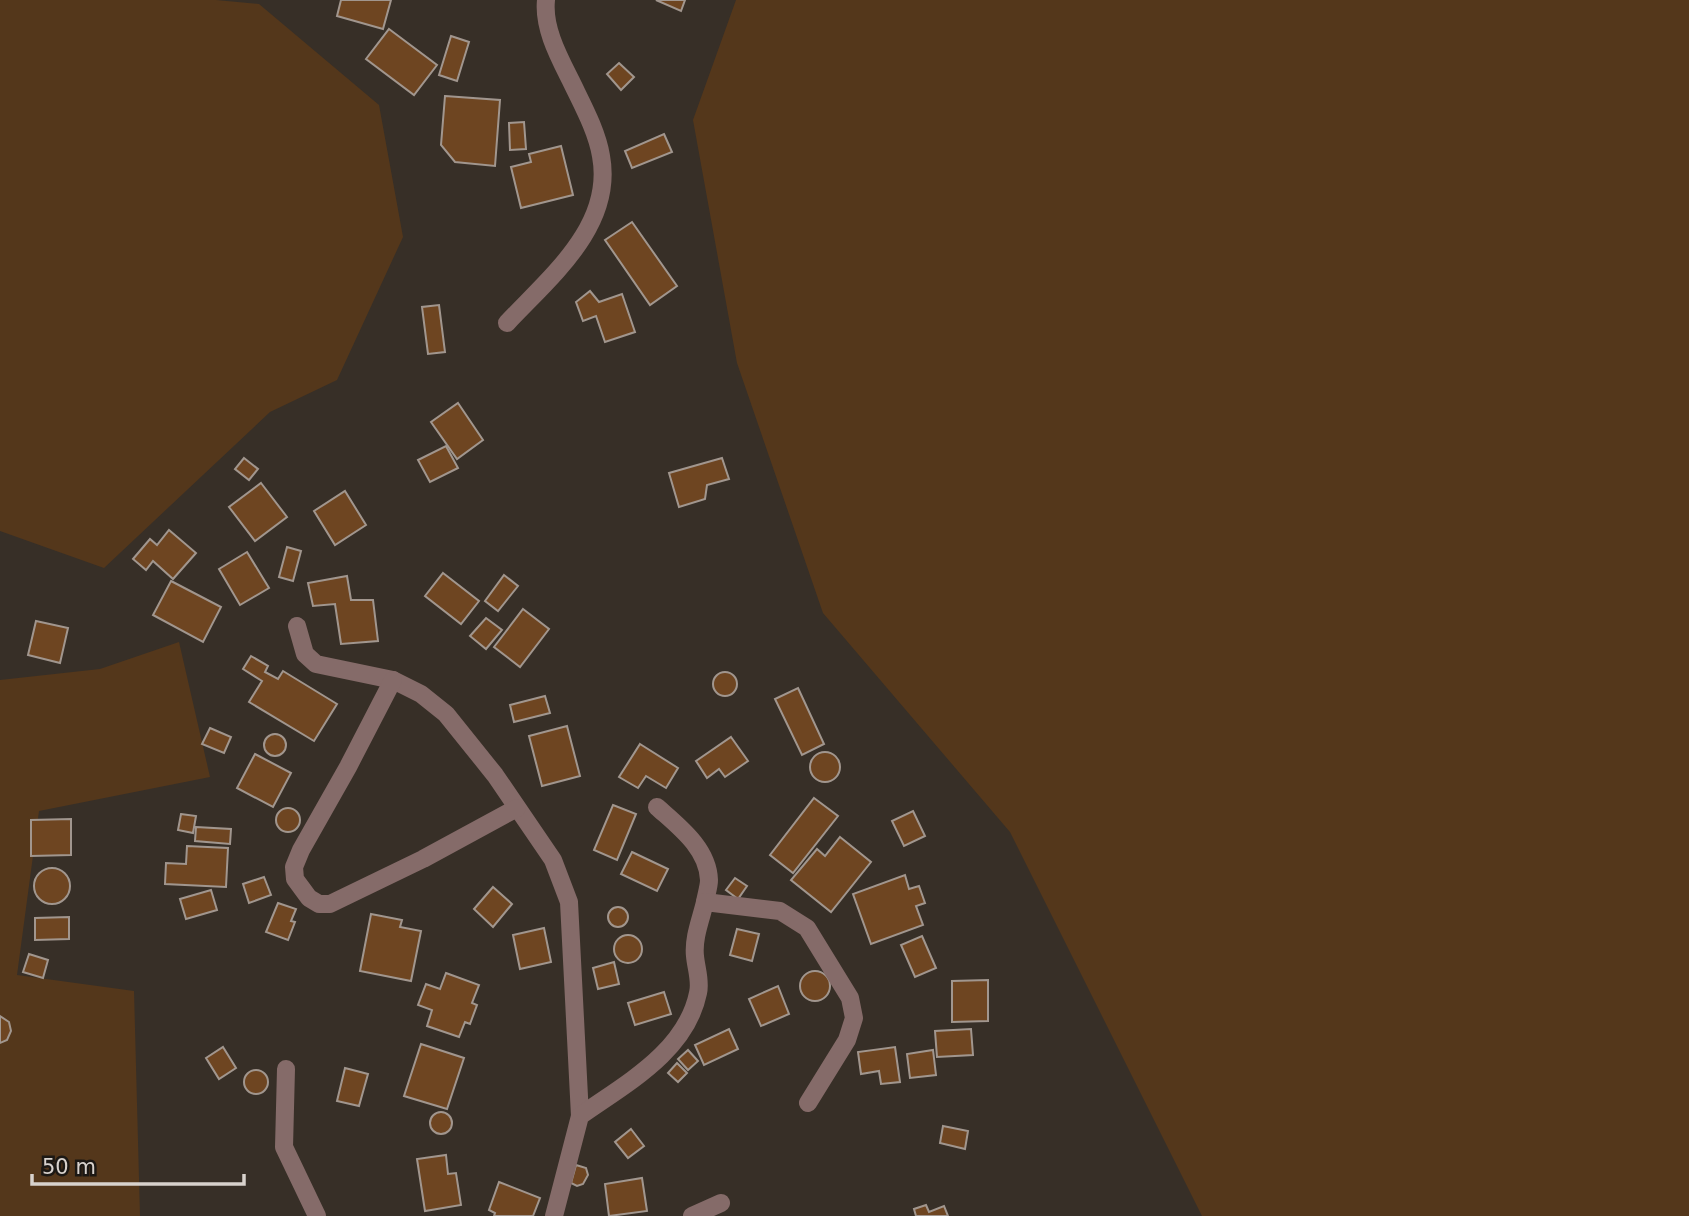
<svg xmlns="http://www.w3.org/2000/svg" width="1689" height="1216" font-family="'DejaVu Sans',sans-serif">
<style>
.green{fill:#54371b}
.building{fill:#6e4521;stroke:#a1968e;stroke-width:2}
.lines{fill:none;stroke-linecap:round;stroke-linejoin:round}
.minor{stroke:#856b69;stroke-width:18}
</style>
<rect width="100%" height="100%" fill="#372f27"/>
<g class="green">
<path d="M0,0H216L259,4L379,105L403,237L337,380L270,412L104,568L0,531Z"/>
<path d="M736,0H1689V1216H1202L1010,832L823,613L737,363L693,120Z"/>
<path d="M179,642L210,777L39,811L17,975L134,991L140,1216H0V680L100,669Z"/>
</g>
<g class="building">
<path d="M341,0H391L383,29L337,16Z"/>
<path d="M656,0H685L681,11Z"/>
<path d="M389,29L437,65L414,95L366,59Z"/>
<path d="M451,36L469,42L457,81L439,75Z"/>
<path d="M619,63L634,77L621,90L607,74Z"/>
<path d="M445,96L500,100L495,166L455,162L441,145Z"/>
<path d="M524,122L526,149L510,150L509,123Z"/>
<path d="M664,134L672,152L632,168L625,151Z"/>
<path d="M561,146L573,195L521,208L511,167L531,162L529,154Z"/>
<path d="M632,222L677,286L650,305L605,240Z"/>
<path d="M590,291L599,302L622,294L635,332L605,342L596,316L583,321L576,302Z"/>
<path d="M439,305L445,352L428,354L422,307Z"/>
<path d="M458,403L483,440L457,459L431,422Z"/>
<path d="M446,446L458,468L430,482L418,460Z"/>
<path d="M244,458L258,469L249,480L235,469Z"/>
<path d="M722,458L729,479L707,485L705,499L679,507L669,473Z"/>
<path d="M261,483L287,517L255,541L229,507Z"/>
<path d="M345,491L366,525L335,545L314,511Z"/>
<path d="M169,530L196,553L173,579L153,561L146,570L133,559L150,539L157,545Z"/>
<path d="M287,547L301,551L293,581L279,577Z"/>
<path d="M247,552L269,588L240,605L219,569Z"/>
<path d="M443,573L479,601L461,624L425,596Z"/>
<path d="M504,575L518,586L498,611L485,601Z"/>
<path d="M347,576L351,600H373L378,641L341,644L335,604L313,606L308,583Z"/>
<path d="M171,581L221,607L203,642L153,615Z"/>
<path d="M523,609L549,629L520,667L494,647Z"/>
<path d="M486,618L502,630L486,649L470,636Z"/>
<path d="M36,621L68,628L60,663L28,655Z"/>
<path d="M251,656L268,666L265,672L278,679L283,671L337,704L314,741L249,702L262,681L243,669Z"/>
<circle cx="725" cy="684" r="12"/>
<path d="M798,688L824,744L802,755L775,699Z"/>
<path d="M545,696L550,713L514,722L510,705Z"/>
<path d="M567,726L580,776L542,786L529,736Z"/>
<path d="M210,728L231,737L224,753L202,744Z"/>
<circle cx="275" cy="745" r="11"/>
<path d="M731,737L748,761L725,777L719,769L707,778L696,761Z"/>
<path d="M640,744L678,768L666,788L646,776L638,788L619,777Z"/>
<circle cx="825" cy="767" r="15"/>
<path d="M255,754L291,773L273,807L237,788Z"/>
<path d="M814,798L838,816L793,873L770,855Z"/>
<path d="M613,805L636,814L617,860L594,850Z"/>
<circle cx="288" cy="820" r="12"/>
<path d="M913,811L925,836L904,846L892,821Z"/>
<path d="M181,814L196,816L193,833L178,830Z"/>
<path d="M71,819V855L31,856V820Z"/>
<path d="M196,827L231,829L230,844L195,841Z"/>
<path d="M840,837L871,862L831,912L791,880L817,849L825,856Z"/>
<path d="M187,846L228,848L226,887L165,884L166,863L186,864Z"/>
<path d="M632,852L668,869L657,891L621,874Z"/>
<circle cx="52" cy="886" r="18"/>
<path d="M905,875L909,889L919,886L925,903L916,906L923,925L871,944L853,894Z"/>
<path d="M264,877L271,895L249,903L243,884Z"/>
<path d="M735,878L747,886L738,899L726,890Z"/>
<path d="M493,887L512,904L493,927L474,909Z"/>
<path d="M211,890L217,910L186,919L180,899Z"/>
<path d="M278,903L296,909L291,921L295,922L288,940L266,932Z"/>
<circle cx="618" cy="917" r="10"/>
<path d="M371,914L402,920L400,927L421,931L411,981L360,971Z"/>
<path d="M69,917V939L35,940V918Z"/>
<path d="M544,928L551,962L520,969L513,935Z"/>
<path d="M737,929L759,934L752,961L730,955Z"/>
<circle cx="628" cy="949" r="14"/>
<path d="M922,936L936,968L915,977L901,945Z"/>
<path d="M29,954L48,960L43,978L23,972Z"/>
<path d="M614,962L619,984L598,989L593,968Z"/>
<circle cx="815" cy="986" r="15"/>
<path d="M446,973L479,985L472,1003L477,1005L470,1024L465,1022L459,1037L427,1026L432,1010L418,1005L426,984L440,989Z"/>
<path d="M988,980V1021L952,1022V981Z"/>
<path d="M778,986L789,1014L761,1026L749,999Z"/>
<path d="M664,992L671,1014L635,1025L628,1003Z"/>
<path d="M0,1016L9,1022L11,1031L7,1040L0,1043Z"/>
<path d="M729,1029L738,1049L704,1065L695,1045Z"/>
<path d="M971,1029L973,1055L937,1057L935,1031Z"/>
<path d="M421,1044L464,1058L447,1109L404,1096Z"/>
<path d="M223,1047L236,1068L219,1079L206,1058Z"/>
<path d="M895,1047L900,1082L881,1084L879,1071L861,1074L858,1052Z"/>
<path d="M688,1050L698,1061L688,1070L678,1059Z"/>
<path d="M933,1050L936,1075L910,1078L907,1054Z"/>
<path d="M677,1063L687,1073L678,1082L668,1073Z"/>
<path d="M345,1068L368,1074L359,1106L337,1101Z"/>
<circle cx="256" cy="1082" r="12"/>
<circle cx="441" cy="1123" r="11"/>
<path d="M943,1126L968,1131L965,1149L940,1143Z"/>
<path d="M631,1129L644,1146L628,1158L615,1142Z"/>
<path d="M446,1155L448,1174L456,1173L461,1205L425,1211L417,1159Z"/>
<path d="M576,1165L586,1168L588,1175L583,1184L577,1186L571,1183Z"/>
<path d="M642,1178L647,1211L609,1216L605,1184Z"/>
<path d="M499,1182L540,1198L533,1216H494L495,1213L489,1210Z"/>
<path d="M926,1205L929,1212L944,1206L948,1216H916L914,1209Z"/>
</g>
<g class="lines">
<g class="minor">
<path d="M507,323C550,277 614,226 601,156C597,131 582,104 571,81C559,57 543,28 546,0"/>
<path d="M297,626L305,654L316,664L393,680L421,694L446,714L495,775L553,860L569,902L580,1116"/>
<path d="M393,680L348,767L301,850L294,867L295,879L309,898L319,904H330L423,859L517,808"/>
<path d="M657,807C678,826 708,848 709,880C709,887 706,895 705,902"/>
<path d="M286,1069L284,1147L317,1216"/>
<path d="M554,1216L580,1116C625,1084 686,1052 698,993C701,981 696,968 695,956C693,938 701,919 705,902L780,911L807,928L850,998L854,1018L847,1040L808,1103"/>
<path d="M692,1216L721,1203"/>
</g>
</g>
<path d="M32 1174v10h212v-10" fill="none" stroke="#d8d2cd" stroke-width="3.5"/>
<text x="42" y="1174" font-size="21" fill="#d8d2cd" stroke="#1c1814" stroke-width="5" paint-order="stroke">50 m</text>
</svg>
